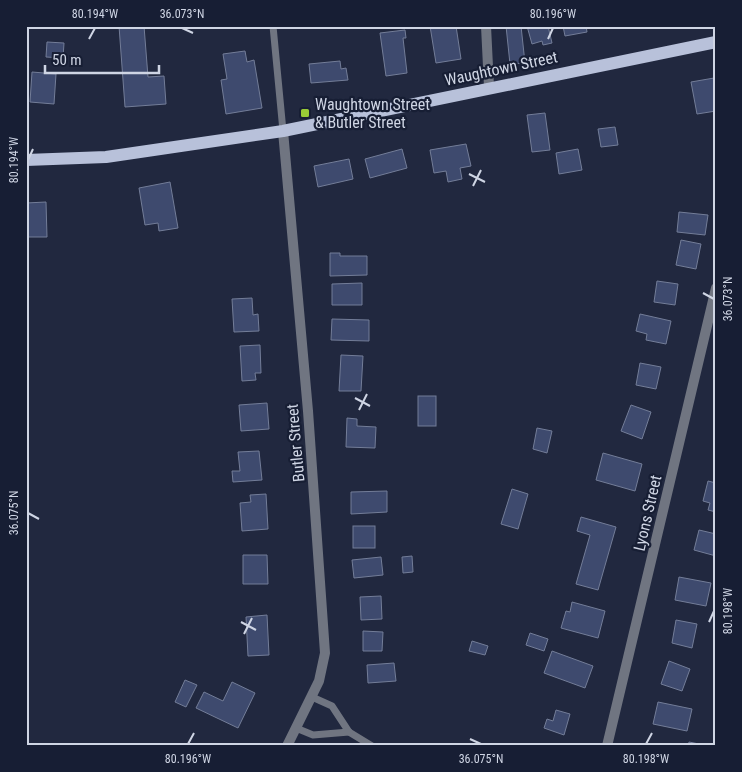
<svg xmlns="http://www.w3.org/2000/svg" width="742" height="772" font-family="'Roboto Condensed',sans-serif">
<style>
.building{fill:#3e4a6e;stroke:#737d98}
.lines{fill:none;stroke-linecap:round;stroke-linejoin:round}
.service{stroke:#707581;stroke-width:7}
.minor{stroke:#707581;stroke-width:10}
.primary{stroke:#b8c1da;stroke-width:12}
.ticks{fill:none;stroke:#cfd5e4;stroke-width:2}
.poi-dot{fill:#99cb36;stroke:#171e34;stroke-width:2}
.labels{text-anchor:middle;stroke-width:4.5;stroke-linejoin:round;paint-order:stroke}
.street-label{font-size:16px;fill:#cfd5e4;stroke:#171e34}
.poi-label{font-size:16px;fill:#cfd5e4;stroke:#171e34;text-anchor:start}
.neatline{fill:none;stroke:#cfd5e4;stroke-width:2}
.ticks-label{font-size:12px;text-anchor:middle;fill:#cfd5e4}
</style>
<rect width="100%" height="100%" fill="#21283f"/>
<g class="building">
<path d="M119,26H144L148,77L164,76L166,104L125,107Z"/>
<path d="M430,26H456L461,59L436,63Z"/>
<path d="M506,26H521L525,63L510,64Z"/>
<path d="M527,26H548L552,43L543,45L542,41L532,44Z"/>
<path d="M563,26H586L587,32L565,36Z"/>
<path d="M405,30L406,38H403L407,73L386,76L380,33Z"/>
<path d="M47,42L64,43L63,58L46,57Z"/>
<path d="M245,51L247,62L254,60L262,108L226,114L221,80L227,79L223,54Z"/>
<path d="M340,61L341,69L346,68L348,80L311,83L309,64Z"/>
<path d="M32,72L56,74L54,104L30,102Z"/>
<path d="M714,78L716,111L697,114L691,82Z"/>
<path d="M545,113L550,150L532,152L527,115Z"/>
<path d="M615,127L618,145L601,147L598,129Z"/>
<path d="M466,144L471,166L460,168L462,179L448,182L446,171L434,173L430,150Z"/>
<path d="M402,149L407,168L370,178L365,159Z"/>
<path d="M578,149L582,170L559,174L556,153Z"/>
<path d="M349,159L353,179L318,187L314,166Z"/>
<path d="M170,182L178,228L159,231L158,223L145,225L139,188Z"/>
<path d="M46,202L47,237H26V203Z"/>
<path d="M679,212L708,215L705,235L677,232Z"/>
<path d="M681,240L701,244L696,269L676,265Z"/>
<path d="M330,253H340V256H367V275L330,276Z"/>
<path d="M657,281L678,284L675,305L654,302Z"/>
<path d="M362,283V305H332V284Z"/>
<path d="M252,298L253,315L258,314L259,331L234,332L232,299Z"/>
<path d="M640,314L671,321L666,344L646,340L647,334L636,331Z"/>
<path d="M332,319L369,320V341L331,340Z"/>
<path d="M260,345L261,373H255L256,380L242,381L240,346Z"/>
<path d="M341,355L363,356L361,391H339Z"/>
<path d="M640,363L661,367L656,389L636,385Z"/>
<rect x="418" y="396" width="18" height="30"/>
<path d="M267,403L269,429L241,431L239,405Z"/>
<path d="M631,405L651,412L642,439L621,431Z"/>
<path d="M347,418L357,419V426L376,427L375,448L346,447Z"/>
<path d="M537,428L552,431L547,453L533,449Z"/>
<path d="M259,451L262,480L233,482L232,471H240L238,452Z"/>
<path d="M603,453L642,464L635,491L596,480Z"/>
<path d="M708,481L716,483V512L708,510L710,503L703,501Z"/>
<path d="M512,489L528,494L518,529L501,524Z"/>
<path d="M387,491V512L351,514V492Z"/>
<path d="M266,494L268,529L242,531L240,503L251,502L250,495Z"/>
<path d="M581,517L616,527L598,590L576,584L590,535L577,531Z"/>
<rect x="353" y="526" width="22" height="22"/>
<path d="M699,530L716,534V556L694,550Z"/>
<path d="M243,555H267L268,584H243Z"/>
<path d="M412,556L413,572L403,573L402,557Z"/>
<path d="M381,557L383,575L354,578L352,560Z"/>
<path d="M679,577L711,583L706,606L675,600Z"/>
<path d="M381,596L382,619L361,620L360,597Z"/>
<path d="M572,602L605,611L598,638L561,628L566,611L570,612Z"/>
<path d="M267,615L269,655L248,656L246,617Z"/>
<path d="M676,620L697,624L692,648L672,643Z"/>
<path d="M363,631L383,632L382,651H363Z"/>
<path d="M530,633L548,639L544,651L526,645Z"/>
<path d="M472,641L488,646L485,655L469,651Z"/>
<path d="M552,651L593,666L585,688L544,673Z"/>
<path d="M669,661L690,669L682,691L661,684Z"/>
<path d="M394,663L396,681L368,683L367,665Z"/>
<path d="M185,680L197,685L186,707L175,702Z"/>
<path d="M232,682L255,693L238,728L196,708L204,692L223,701Z"/>
<path d="M658,702L692,709L687,731L653,724Z"/>
<path d="M556,710L570,714L564,735L544,728L547,719L553,721Z"/>
<path d="M689,742L704,745V746H688Z"/>
</g>
<g class="lines">
<g class="service">
<path d="M273,26L283,131"/>
<path d="M312,697L332,706L349,732L372,746"/>
<path d="M296,728L313,735L349,732"/>
</g>
<g class="minor">
<path d="M486,26L489,87"/>
<path d="M283,131L308,411L325,653L319,681L287,746"/>
<path d="M607,746L716,288"/>
</g>
<path class="primary" d="M26,160L106,157L283,131L716,42"/>
</g>
<path class="ticks" d="M182,28L193,33M89,39L95,28M548,39L553,28M28,160L33,149M469,174L485,182M473,186L481,170M703,293L714,299M355,398L370,406M359,410L367,394M28,513L39,519M241,622L256,630M709,622L714,611M244,634L252,618M470,739L481,744M188,744L194,733M646,744L652,733"/>
<rect class="poi-dot" x="300" y="108" width="10" height="10" rx="2.5"/>
<g class="labels">
<g class="street-label">
<text transform="translate(501 68) rotate(-12)" y="6">Waughtown Street</text>
<text transform="translate(295 443) rotate(-95)" y="6">Butler Street</text>
<text transform="translate(647 513) rotate(-77)" y="6">Lyons Street</text>
</g>
<g class="poi-label">
<text x="315" y="110">Waughtown Street<tspan x="315" dy="18">&amp; Butler Street</tspan></text>
</g>
</g>
<rect width="742" height="772" fill="none" stroke="#171e34" stroke-width="55"/>
<path d="M45 65v8h114v-8" fill="none" stroke="#cfd5e4" stroke-width="2.5"/>
<text x="52" y="65" font-size="15" fill="#cfd5e4" stroke="#171e34" stroke-width="4" paint-order="stroke">50 m</text>
<rect x="28" y="28" width="686" height="716" class="neatline"/>
<g class="ticks-label">
<text x="95" y="18">80.194°W</text>
<text x="182" y="18">36.073°N</text>
<text x="553" y="18">80.196°W</text>
<text transform="translate(14 160) rotate(-90)" y="4">80.194°W</text>
<text transform="translate(728 299) rotate(-90)" y="4">36.073°N</text>
<text transform="translate(14 513) rotate(-90)" y="4">36.075°N</text>
<text transform="translate(728 611) rotate(-90)" y="4">80.198°W</text>
<text x="188" y="763">80.196°W</text>
<text x="481" y="763">36.075°N</text>
<text x="646" y="763">80.198°W</text>
</g>
</svg>
